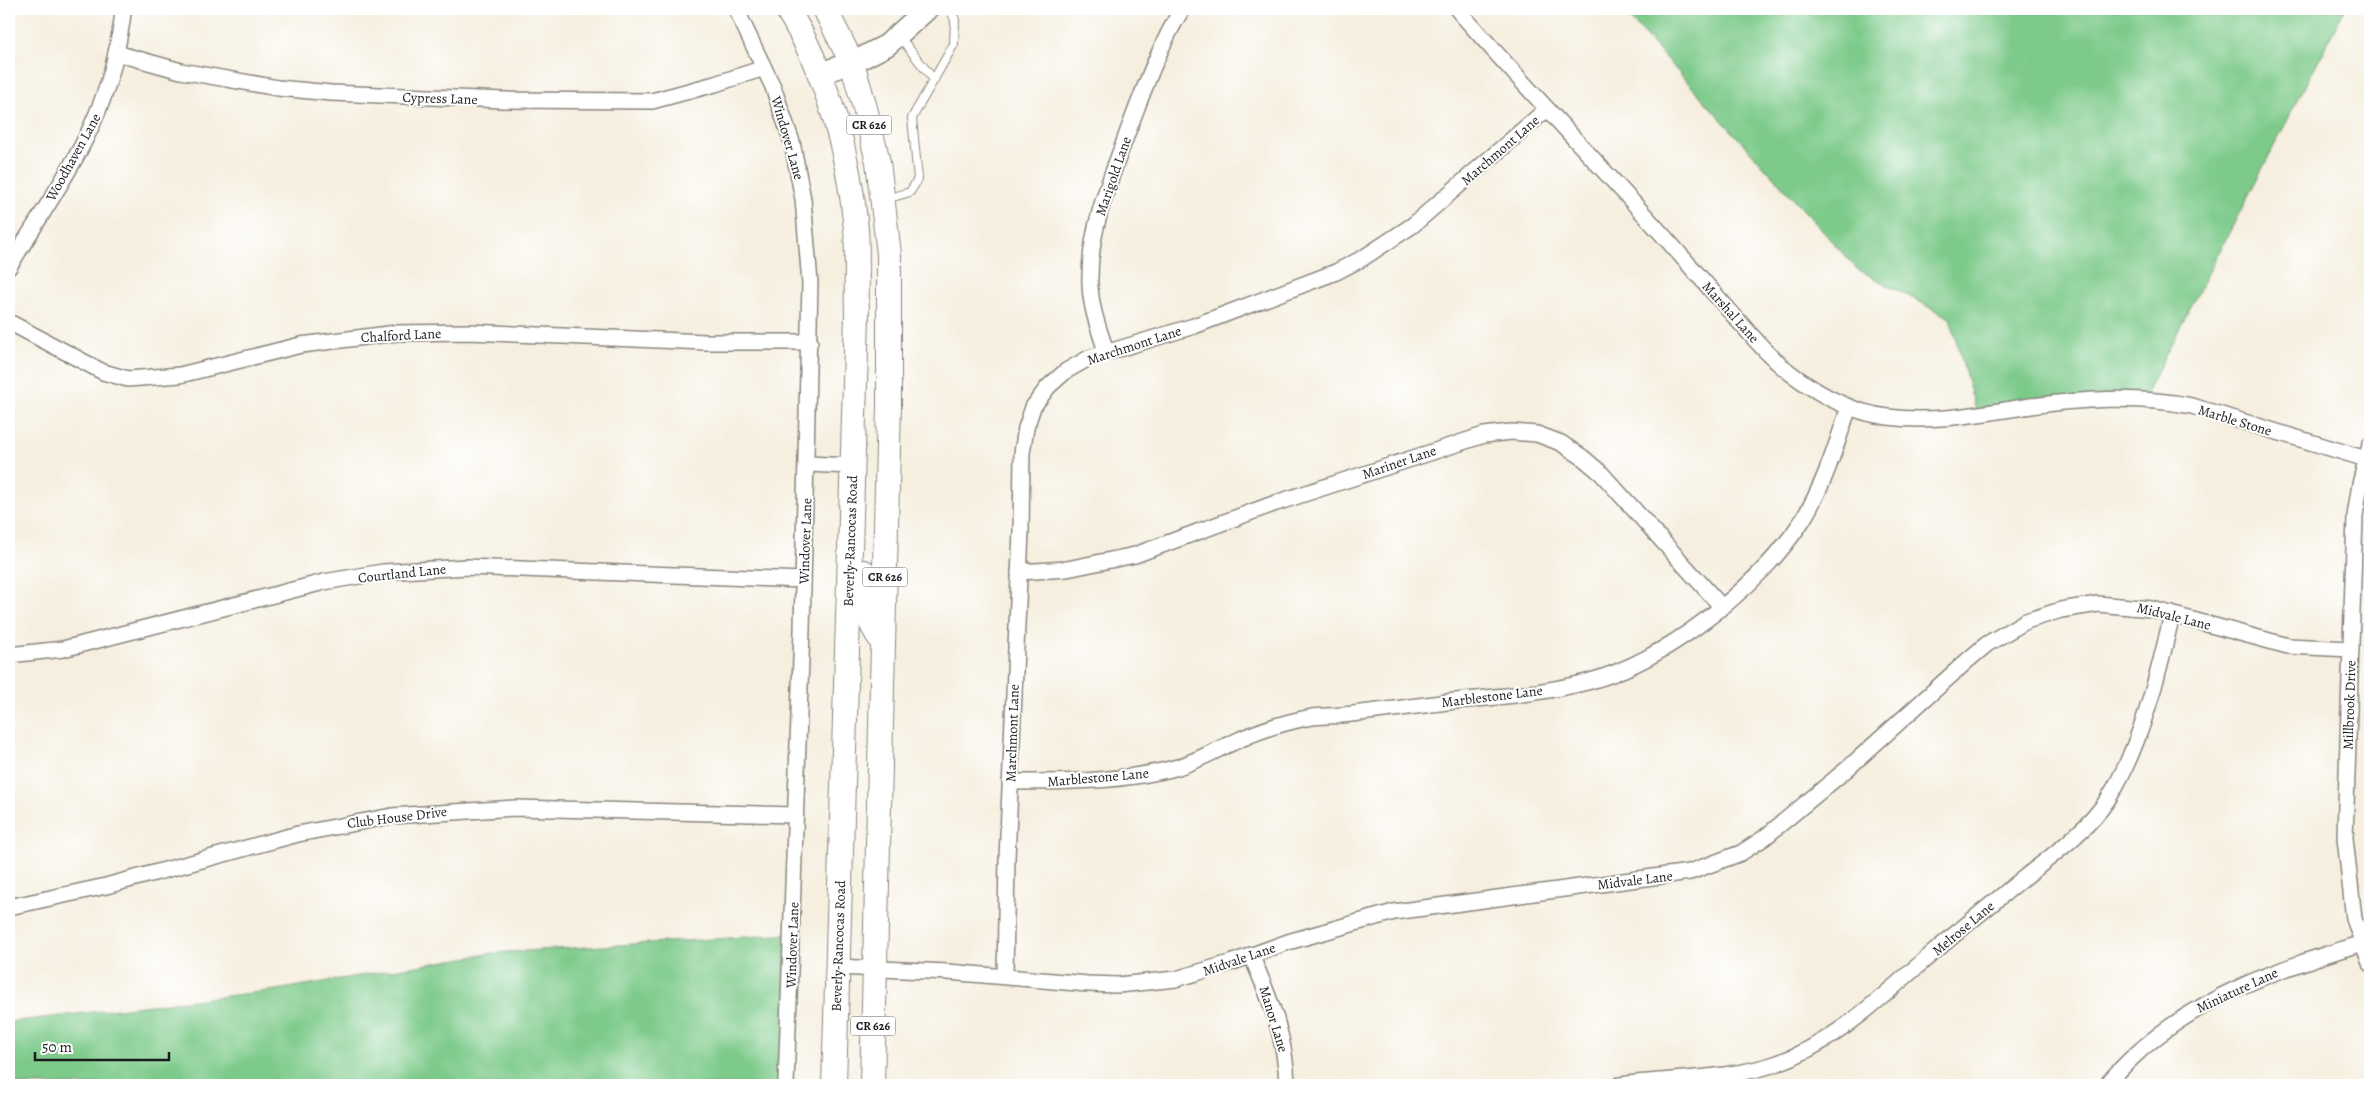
<svg xmlns="http://www.w3.org/2000/svg" width="2379" height="1094" font-family="Alegreya,serif">
<style>
.green{fill:#7dca8a;stroke:#4c7353}
.lines{fill:none;stroke-linecap:round;stroke-linejoin:round}
.lane-casing{stroke:#89867e;stroke-width:10}
.street-casing{stroke:#89867e;stroke-width:18}
.secondary-casing{stroke:#89867e;stroke-width:24}
.primary-casing{stroke:#89867e;stroke-width:26}
.lane{stroke:#fff;stroke-width:8}
.street{stroke:#fff;stroke-width:15}
.secondary{stroke:#fff;stroke-width:21}
.primary{stroke:#fff;stroke-width:24}
.labels{text-anchor:middle;stroke-width:4;stroke-linejoin:round;paint-order:stroke}
.shield{fill:#fff;stroke:#606060;stroke-width:1}
.shield-label{font-size:12px;font-weight:bold;fill:#1c1c1c}
.street-label{font-size:14px;fill:#1c1c1c;stroke:#fff}
</style>
<rect width="100%" height="100%" fill="#fff"/>
<filter id="ink" filterUnits="userSpaceOnUse"><feTurbulence type="fractalNoise" baseFrequency=".02" numOctaves="2"/><feDisplacementMap in="SourceGraphic" scale="10" xChannelSelector="R" yChannelSelector="G"/><feConvolveMatrix kernelMatrix="1 2 1 2 8 2 1 2 1" color-interpolation-filters="sRGB"/></filter>
<filter id="wash" filterUnits="userSpaceOnUse"><feTurbulence type="fractalNoise" baseFrequency=".0096" numOctaves="4" result="noise"/><feDisplacementMap in="SourceGraphic" scale="20" xChannelSelector="R" yChannelSelector="G"/><feGaussianBlur stdDeviation="1.12" result="paint"/><feColorMatrix in="noise" values="0 0 0 0 0 0 0 0 0 0 0 0 0 0 0 0 0 1.4 0 .05"/><feComposite in="paint" operator="in"/></filter>
<g filter="url(#wash)">
<rect width="100%" height="100%" fill="#f6efdf"/>
<g class="green">
<path d="M1621,9H2345L2143,399L1976,411L1950,318L1857,269Z"/>
<path d="M792,934L787,1085H9V1022L276,990L493,953Z"/>
</g>
</g>
<g filter="url(#ink)">
<g class="lines">
<defs>
<g id="lane">
<path d="M899,36L934,80"/>
<path d="M886,199L910,192L918,179L912,118L954,44L955,20L950,9"/>
</g>
<g id="street">
<path d="M736,9L773,87L792,142L803,199L810,283L802,630L786,1085"/>
<path d="M1457,9C1526,88 1599,164 1669,242C1691,267 1713,292 1735,317C1753,337 1771,359 1793,375C1820,395 1854,413 1888,417C1933,423 1979,414 2024,407C2080,399 2136,395 2192,406L2366,459"/>
<path d="M116,53L181,71L278,88L331,93L504,100L652,101L715,84L764,68"/>
<path d="M9,267C53,194 103,129 118,43C120,32 123,20 123,9"/>
<path d="M9,322L103,372L128,379L180,375L301,345L397,333L469,332L706,342H810"/>
<path d="M1106,351C1098,327 1089,303 1090,277C1090,226 1111,178 1128,131C1144,89 1159,47 1182,9"/>
<path d="M2370,445L2360,484L2355,516L2345,838L2354,919L2370,963"/>
<path d="M807,464L852,466"/>
<path d="M1019,572L1067,569L1135,555L1276,503L1484,435L1511,432L1537,434L1561,443L1582,457L1601,473L1721,606"/>
<path d="M9,655L63,649L324,582L383,572L467,567L803,580"/>
<path d="M1010,782C1065,782 1125,782 1178,767C1197,761 1214,751 1232,743C1257,731 1285,722 1312,717C1322,716 1332,716 1342,715C1380,711 1417,706 1455,701C1499,697 1544,693 1587,682C1664,662 1759,587 1802,521C1824,486 1836,446 1849,407"/>
<path d="M9,907L106,886L298,834L392,816L515,808L795,815"/>
<path d="M1251,955C1270,998 1286,1038 1287,1085"/>
<path d="M837,967L948,972L1088,984L1118,985L1176,979L1233,962L1288,942L1394,912L1690,872L1741,853L1764,838L1847,769L1968,660L1987,644L2026,621L2061,610L2098,604L2152,609L2288,646L2351,649"/>
<path d="M1005,976L1007,859L1021,531L1022,453L1026,428L1033,407L1048,387L1066,371L1089,358L1194,326L1336,272L1363,258L1413,225L1547,109"/>
<path d="M1620,1085C1671,1078 1726,1080 1775,1064C1830,1045 1870,1007 1913,970C1943,944 1973,919 2004,894C2037,866 2084,836 2108,799C2140,749 2159,672 2172,614"/>
<path d="M2107,1085C2117,1071 2131,1059 2144,1047C2210,991 2281,969 2362,943"/>
</g>
<path id="secondary" d="M820,73L852,63L887,45L927,9"/>
<g id="primary">
<path d="M787,9C827,73 849,154 856,229C858,258 856,288 857,316L834,1085"/>
<path d="M825,9L852,63L865,108L878,162L889,254V406L872,1085"/>
<path d="M864,572C863,605 864,615 883,643"/>
</g>
</defs>
<use href="#lane" class="lane-casing"/>
<use href="#street" class="street-casing"/>
<use href="#secondary" class="secondary-casing"/>
<use href="#primary" class="primary-casing"/>
<use href="#lane" class="lane"/>
<use href="#street" class="street"/>
<use href="#secondary" class="secondary"/>
<use href="#primary" class="primary"/>
</g>
</g>
<g class="labels">
<g class="shield">
<rect x="846.5" y="115.5" width="45" height="19" rx="4"/>
<rect x="862.5" y="567.5" width="45" height="19" rx="4"/>
<rect x="850.5" y="1016.5" width="45" height="19" rx="4"/>
</g>
<g class="shield-label">
<text x="869" y="129">CR 626</text>
<text x="885" y="581">CR 626</text>
<text x="873" y="1030">CR 626</text>
</g>
<g class="street-label">
<text transform="translate(440 98) rotate(2)" y="5">Cypress Lane</text>
<text transform="translate(788 138) rotate(74)" y="5">Windover Lane</text>
<text transform="translate(1500 150) rotate(-41)" y="5">Marchmont Lane</text>
<text transform="translate(73 157) rotate(-61)" y="5">Woodhaven Lane</text>
<text transform="translate(1113 176) rotate(-71)" y="5">Marigold Lane</text>
<text transform="translate(1731 312) rotate(48)" y="5">Marshal Lane</text>
<text transform="translate(401 335) rotate(-3)" y="5">Chalford Lane</text>
<text transform="translate(1134 345) rotate(-18)" y="5">Marchmont Lane</text>
<text transform="translate(2235 420) rotate(17)" y="5">Marble Stone</text>
<text transform="translate(1399 462) rotate(-19)" y="5">Mariner Lane</text>
<text transform="translate(805 541) rotate(-88)" y="5">Windover Lane</text>
<text transform="translate(850 541) rotate(-88)" y="5">Beverly-Rancocas Road</text>
<text transform="translate(402 573) rotate(-6)" y="5">Courtland Lane</text>
<text transform="translate(2174 616) rotate(14)" y="5">Midvale Lane</text>
<text transform="translate(1492 696) rotate(-7)" y="5">Marblestone Lane</text>
<text transform="translate(2349 705) rotate(-88)" y="5">Millbrook Drive</text>
<text transform="translate(1012 733) rotate(-88)" y="5">Marchmont Lane</text>
<text transform="translate(1098 777) rotate(-5)" y="5">Marblestone Lane</text>
<text transform="translate(397 817) rotate(-7)" y="5">Club House Drive</text>
<text transform="translate(1635 880) rotate(-7)" y="5">Midvale Lane</text>
<text transform="translate(1963 928) rotate(-40)" y="5">Melrose Lane</text>
<text transform="translate(792 945) rotate(-88)" y="5">Windover Lane</text>
<text transform="translate(838 946) rotate(-88)" y="5">Beverly-Rancocas Road</text>
<text transform="translate(1239 959) rotate(-19)" y="5">Midvale Lane</text>
<text transform="translate(2237 990) rotate(-25)" y="5">Miniature Lane</text>
<text transform="translate(1274 1019) rotate(73)" y="5">Manor Lane</text>
</g>
</g>
<rect width="2379" height="1094" fill="none" stroke="#fff" stroke-width="30"/>
<path d="M35 1052v8h134v-8" fill="none" stroke="#1c1c1c" stroke-width="2.5"/>
<text x="42" y="1052" font-size="15" fill="#1c1c1c" stroke="#ffffff" stroke-width="4" paint-order="stroke">50 m</text>
</svg>
